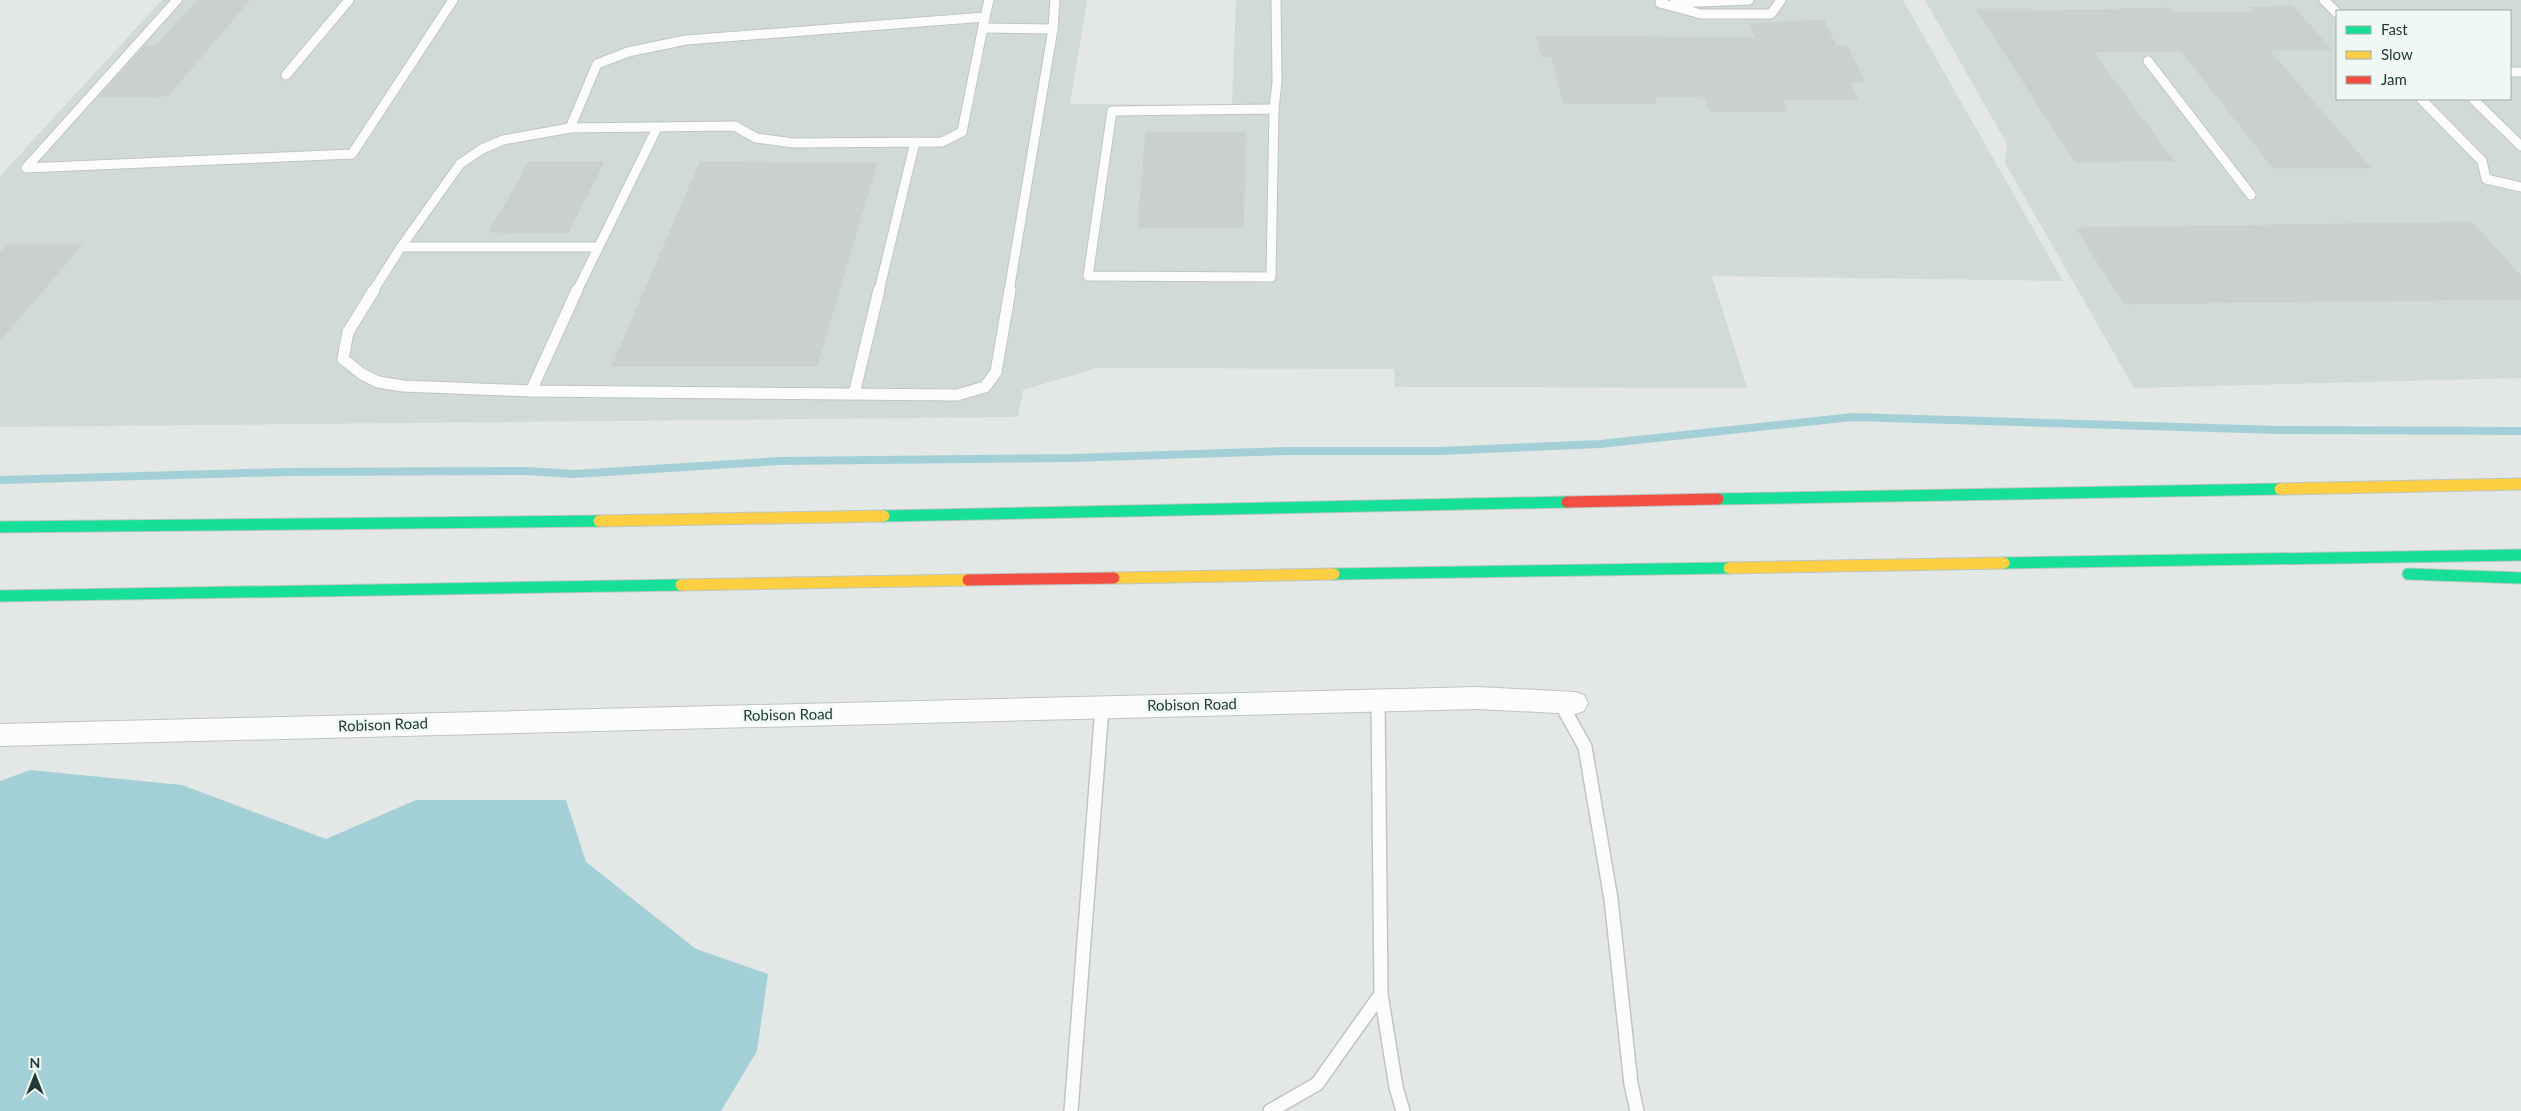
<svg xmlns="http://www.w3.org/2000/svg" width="2521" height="1111" font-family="Lato,sans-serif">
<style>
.built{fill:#d0dad6;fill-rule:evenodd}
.water{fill:#a3d0d7}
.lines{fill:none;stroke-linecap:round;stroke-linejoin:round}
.stream{stroke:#a3d0d7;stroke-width:8}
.building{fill:#cad0cd;stroke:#ccd1cf}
.lane-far2-casing{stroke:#c0c5c3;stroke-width:11}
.lane-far1-casing{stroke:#c0c5c3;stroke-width:13}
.lane-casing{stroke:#c0c5c3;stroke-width:16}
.street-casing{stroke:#c0c5c3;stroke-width:2}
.fast-casing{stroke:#bcc5c2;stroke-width:13}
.slow-casing{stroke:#bcc5c2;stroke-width:13}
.jam-casing{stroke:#bcc5c2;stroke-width:13}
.lane-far2{stroke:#fbfcfb;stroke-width:9}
.lane-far1{stroke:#fbfcfb;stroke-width:11}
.lane{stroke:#fbfcfb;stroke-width:13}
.street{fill:#fbfcfb;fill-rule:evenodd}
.fast{stroke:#16e098;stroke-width:11}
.slow{stroke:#ffcf43;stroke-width:11}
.jam{stroke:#f24e42;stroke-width:11}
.labels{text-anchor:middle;stroke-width:5;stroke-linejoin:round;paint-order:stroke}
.street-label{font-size:15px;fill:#213b34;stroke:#f0f8f4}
</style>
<rect width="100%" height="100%" fill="#e3e8e6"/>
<g class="built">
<path d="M162,0H1087L1070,104L1232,105L1236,0H1903L2063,281L1712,276L1747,388L1395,387L1394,369L1096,368L1023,390L1018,417L0,427V176Z"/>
<path d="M1925,0H2521V378L2134,388L2005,163L2007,144ZM2337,11H2510V99H2337Z"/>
</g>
<path class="water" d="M30,770L182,785L326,839L416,800H566L586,862L696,949L768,974L757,1051L721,1111H0V781Z"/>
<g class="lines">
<path class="stream" d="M0,480L287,472L526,471L575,474L779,461L1072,458L1287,451H1441L1600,444L1853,417L2278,430L2521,431"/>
</g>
<g class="building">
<path d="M198,0H250L168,96L98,97L145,46H155Z"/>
<path d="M2293,6L2332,50H2269L2371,168H2273L2181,51L2093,52L2174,161L2075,162L1976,9H2032L2034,11L2171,8L2175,13L2254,12L2249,7Z"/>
<path d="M1824,20L1836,46H1847L1865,82H1849L1858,99H1782L1787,111H1710L1704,96L1655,97L1657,103H1563L1552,57H1542L1536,36L1756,38L1750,24Z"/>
<path d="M1146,132L1246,133L1243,227H1138Z"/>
<path d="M529,162H604L568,233L489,232Z"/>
<path d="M700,162L877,163L817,366H612Z"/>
<path d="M2472,222L2521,276V299L2124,304L2076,228Z"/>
<path d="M7,245H82L0,341V252Z"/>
</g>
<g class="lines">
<defs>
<g id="lane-far2">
<path d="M177,0L26,168L352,154L453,0"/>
<path d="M2324,0L2337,13"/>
<path d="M1660,3L1701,14H1771L1781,0"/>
<path d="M1674,3L1749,0"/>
<path d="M985,17L962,132L942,142L793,143L756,138L735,126L570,128L597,64L628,52L686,40Z"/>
<path d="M985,17L989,0"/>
<path d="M983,28L1053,29L1009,291"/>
<path d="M1053,29L1055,0"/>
<path d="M2148,61L2251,195"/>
<path d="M2510,72H2521"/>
<path d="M286,75L349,0"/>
<path d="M2421,99L2482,161L2486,179L2521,187"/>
<path d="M2473,99L2521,146"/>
<path d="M1274,109L1271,277L1088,276L1112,111Z"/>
<path d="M1274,109L1277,82L1276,0"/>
<path d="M401,247H597"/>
<path d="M373,291L401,247L460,164L482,149L503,140L570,128"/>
<path d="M577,291L657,128"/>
<path d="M879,291L915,142"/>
</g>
<g id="lane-far1">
<path d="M374,290L348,332L343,359L362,374L378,382L403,386L531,391"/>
<path d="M577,290L531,391L957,395L985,387L996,372L1010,290"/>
<path d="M854,394L879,290"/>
</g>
<g id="lane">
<path d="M1378,701L1381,994L1396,1087L1403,1111"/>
<path d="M1560,702L1585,747L1611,899L1631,1084L1637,1111"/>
<path d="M1071,1111L1102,707"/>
<path d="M1270,1111L1317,1084L1381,994"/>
</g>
<path id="street" d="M1478,687L1575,692L1584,695L1588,703L1584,711L1575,714L1478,709L0,746V724Z"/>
<g id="fast">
<path d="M1718,499L2280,489"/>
<path d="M884,516L1567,502"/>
<path d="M0,527L599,521"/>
<path d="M2004,563L2521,555"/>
<path d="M1334,574L1729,568"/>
<path d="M2408,574L2521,578"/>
<path d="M0,596L681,585"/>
</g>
<g id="slow">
<path d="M2280,489L2521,484"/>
<path d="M599,521L884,516"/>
<path d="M1729,568L2004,563"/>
<path d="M1114,578L1334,574"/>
<path d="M681,585L968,580"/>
</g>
<g id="jam">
<path d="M1567,502L1718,499"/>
<path d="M968,580L1114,578"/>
</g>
</defs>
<use href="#lane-far2" class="lane-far2-casing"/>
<use href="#lane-far1" class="lane-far1-casing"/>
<use href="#lane" class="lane-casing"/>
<use href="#street" class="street-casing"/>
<use href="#fast" class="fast-casing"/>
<use href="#slow" class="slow-casing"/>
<use href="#jam" class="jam-casing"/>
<use href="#lane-far2" class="lane-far2"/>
<use href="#lane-far1" class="lane-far1"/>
<use href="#lane" class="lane"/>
<use href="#street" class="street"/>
<use href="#fast" class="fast"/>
<use href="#slow" class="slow"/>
<use href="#jam" class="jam"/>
</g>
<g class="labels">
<g class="street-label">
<text transform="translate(1192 705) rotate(-1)" y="5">Robison Road</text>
<text transform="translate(788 715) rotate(-1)" y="5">Robison Road</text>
<text transform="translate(383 725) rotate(-2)" y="5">Robison Road</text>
</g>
</g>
<rect x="2336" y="10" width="175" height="90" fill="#f0f8f4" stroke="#9daca7"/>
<rect x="2346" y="26" width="25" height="8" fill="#16e098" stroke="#9daca7"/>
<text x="2381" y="35" font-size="15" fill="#213b34">Fast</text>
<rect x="2346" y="51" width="25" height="8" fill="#ffcf43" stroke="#9daca7"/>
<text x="2381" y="60" font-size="15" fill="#213b34">Slow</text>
<rect x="2346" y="76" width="25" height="8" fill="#f24e42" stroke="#9daca7"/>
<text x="2381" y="85" font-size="15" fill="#213b34">Jam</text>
<g transform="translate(35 1076)" stroke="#f0f8f4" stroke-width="4" paint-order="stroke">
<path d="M0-4L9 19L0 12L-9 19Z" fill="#213b34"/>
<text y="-8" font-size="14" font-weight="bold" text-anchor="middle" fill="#213b34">N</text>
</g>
</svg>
